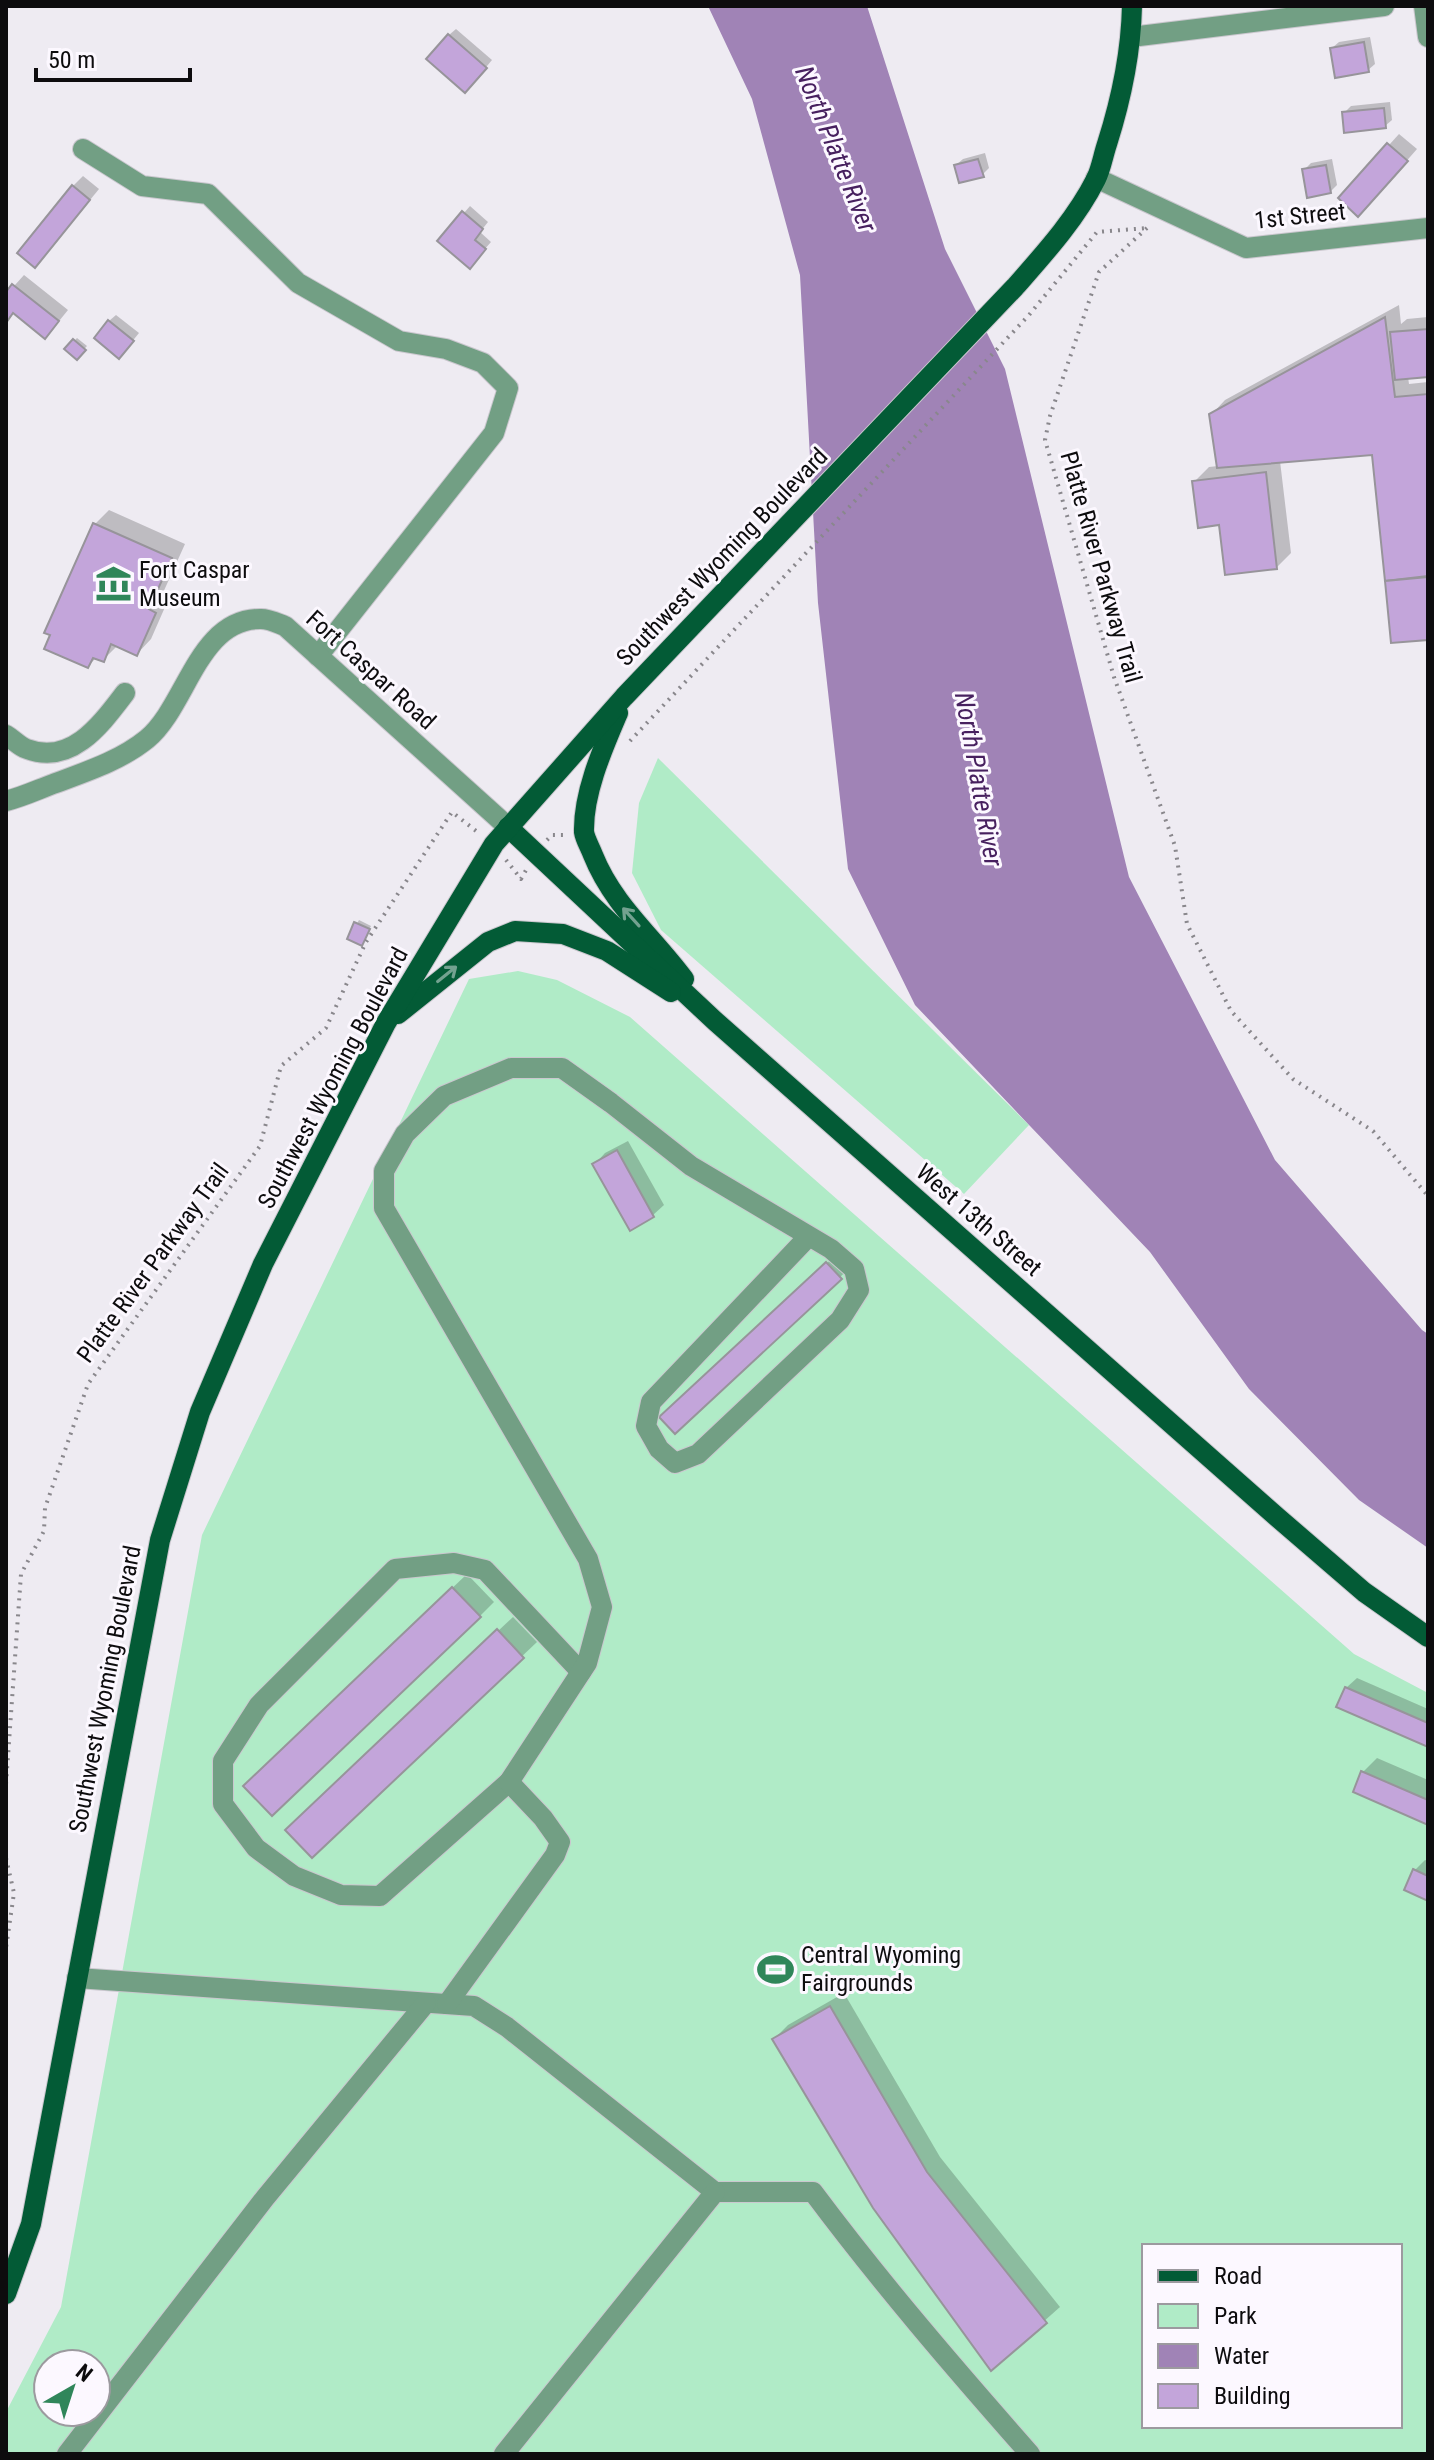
<svg xmlns="http://www.w3.org/2000/svg" width="1434" height="2460" font-family="'Roboto Condensed',sans-serif">
<style>
.green{fill:#b0ebc7;fill-rule:evenodd}
.water{fill:#a083b6}
.shadow{fill:#0003}
.building{fill:#c3a5da;stroke:#97949a;stroke-width:2}
.lines{fill:none;stroke-linecap:round;stroke-linejoin:round}
.minor-casing{stroke:#cac7ce;stroke-width:22}
.major-casing{stroke:#cac7ce;stroke-width:22}
.path{stroke:#89878c;stroke-width:4;stroke-dasharray:2 6;stroke-linecap:butt}
.minor{stroke:#729f84;stroke-width:20}
.major{stroke:#035b36;stroke-width:20}
.oneway{stroke:#73a290}
.labels{text-anchor:middle;stroke-width:6;stroke-linejoin:round;paint-order:stroke}
.street-label{font-size:24px;fill:#0d0c0e;stroke:#fcf8ff}
.poi-label{font-size:24px;fill:#0d0c0e;stroke:#fcf8ff;text-anchor:start}
.water-label{font-size:26px;font-style:italic;fill:#47205f;stroke:#fcf8ff}
</style>
<rect width="100%" height="100%" fill="#eeebf2"/>
<g class="green">
<path d="M658,758L1029,1125L964,1194L661,930L632,873L639,803Z"/>
<path d="M518,971L557,980L630,1017L1354,1654L1428,1693V2454H6V2412L61,2307L202,1535L469,979ZM1144,2246H1400V2426H1144ZM48,2364H96V2412H48Z"/>
</g>
<path class="water" d="M708,6H867L945,249L1005,369L1129,877L1275,1160L1422,1330L1428,1334V1548L1359,1500L1249,1389L1150,1252L915,1005L848,869L818,603L800,275L752,99Z"/>
<g class="shadow">
<path d="M456,29L492,60L472,84L449,35Z"/>
<path d="M1370,37L1375,64L1368,70L1332,48L1339,42Z"/>
<path d="M1390,102L1392,120L1385,126L1344,113L1351,106Z"/>
<path d="M1399,134L1417,149L1369,204L1341,198Z"/>
<path d="M985,153L989,168L982,175L956,165L963,159Z"/>
<path d="M1332,159L1337,185L1330,192L1304,170L1311,163Z"/>
<path d="M83,176L99,189L45,255L73,186Z"/>
<path d="M470,206L488,222L480,232L491,242L476,259L464,213Z"/>
<path d="M24,275L68,310L55,326L14,312L6,322V295Z"/>
<path d="M1399,305L1401,324L1407,319L1428,317V375L1408,377L1409,384L1428,382V638L1393,641L1384,529L1374,453L1280,461L1291,553L1276,568L1221,523L1195,481L1209,467L1218,466L1211,415L1225,400Z"/>
<path d="M116,315L139,333L126,349L109,321Z"/>
<path d="M77,338L87,346L77,357L67,349Z"/>
<path d="M109,510L185,544L162,595L169,598L151,639L137,654L118,645L103,660L97,657L88,666L95,524Z"/>
<path d="M359,920L371,926L362,944L349,938Z"/>
<path d="M628,1141L664,1205L653,1215L630,1228L595,1164L605,1153Z"/>
<path d="M838,1253L851,1267L840,1277L672,1406Z"/>
<path d="M467,1574L494,1602L480,1616L260,1771Z"/>
<path d="M513,1617L537,1642L312,1855L302,1816Z"/>
<path d="M1357,1678L1428,1709V1745L1346,1688Z"/>
<path d="M1377,1758L1428,1780V1822L1363,1772Z"/>
<path d="M1425,1860L1428,1861V1899L1415,1870Z"/>
<path d="M844,1993L940,2157L1060,2307L991,2368L774,2039L788,2025Z"/>
</g>
<g class="building">
<path d="M448,34L487,68L465,93L426,59Z"/>
<path d="M1364,42L1369,72L1335,78L1330,48Z"/>
<path d="M1384,108L1386,128L1344,133L1342,112Z"/>
<path d="M1387,143L1408,161L1358,217L1338,198Z"/>
<path d="M978,159L984,177L959,183L954,165Z"/>
<path d="M1326,165L1331,193L1307,198L1302,169Z"/>
<path d="M72,185L90,200L35,268L17,253Z"/>
<path d="M462,211L483,229L475,240L486,249L470,269L437,241Z"/>
<path d="M12,284L59,321L45,339L13,313L6,323V292Z"/>
<path d="M1385,317L1395,397L1428,394V576L1385,581L1372,455L1217,468L1209,414Z"/>
<path d="M108,320L134,341L119,359L94,338Z"/>
<path d="M1428,329V377L1395,380L1390,332Z"/>
<path d="M73,339L86,350L77,360L64,349Z"/>
<path d="M1266,472L1277,569L1225,575L1219,525L1198,528L1192,481Z"/>
<path d="M93,523L172,558L149,609L156,613L137,656L111,644L104,662L93,658L88,668L44,649L50,635L44,633Z"/>
<path d="M1428,577V640L1391,643L1385,581Z"/>
<path d="M354,922L370,929L362,946L347,939Z"/>
<path d="M617,1150L654,1217L630,1231L592,1164Z"/>
<path d="M826,1262L842,1279L675,1434L659,1417Z"/>
<path d="M452,1587L481,1617L272,1816L243,1786Z"/>
<path d="M497,1629L524,1658L312,1858L285,1830Z"/>
<path d="M1345,1687L1428,1723V1747L1336,1707Z"/>
<path d="M1361,1771L1428,1800V1825L1353,1792Z"/>
<path d="M1413,1869L1428,1876V1901L1404,1890Z"/>
<path d="M830,2006L927,2172L1047,2323L991,2371L873,2208L772,2039Z"/>
</g>
<g class="lines">
<defs>
<g id="minor">
<path d="M1424,6L1428,37"/>
<path d="M1131,37L1384,6"/>
<path d="M83,149L142,186L208,194L298,283L399,341L446,349L483,363L508,388L494,433L318,656"/>
<path d="M1096,178L1246,248L1428,228"/>
<path d="M6,735C13,739 20,747 27,749C72,766 102,723 125,693"/>
<path d="M6,801C22,797 37,790 53,784C85,772 120,761 147,739C187,706 198,618 261,619C269,619 277,623 285,626L508,827"/>
<path d="M509,1782L380,1896L341,1895L294,1876L256,1848L223,1804V1761L259,1705L395,1569L454,1563L485,1570L581,1672"/>
<path d="M77,1978L474,2006L507,2027L715,2192H813C881,2283 955,2369 1030,2454"/>
<path d="M447,2004L555,1855L560,1842L543,1818L509,1782L587,1663L602,1607L588,1559L384,1208V1171L405,1134L444,1096L511,1068H562L611,1103L691,1166L831,1249L854,1269L859,1290L840,1320L698,1454L675,1463L659,1449L646,1426L651,1402L809,1236"/>
<path d="M67,2454L265,2198L426,2003"/>
<path d="M504,2454L715,2192"/>
</g>
<g id="major">
<path d="M618,713C603,748 583,793 584,832C585,839 590,847 593,855C613,905 652,936 684,979"/>
<path d="M508,827L715,1021L1277,1517L1364,1592L1428,1637"/>
<path d="M398,1014L488,942L515,931L563,934L607,951L671,992"/>
<path d="M6,2294L31,2224L160,1540L200,1412L263,1264L386,1023L494,844L624,697L1015,287C1044,254 1076,219 1096,179C1101,169 1103,156 1107,144C1121,100 1131,52 1132,6"/>
</g>
</defs>
<use href="#minor" class="minor-casing"/>
<use href="#major" class="major-casing"/>
<g class="path">
<path d="M1147,228L1099,272L1050,416L1045,440L1114,677L1175,846L1187,924L1231,1011L1293,1079L1373,1131L1428,1196"/>
<path d="M630,741L1029,315L1097,232L1147,228"/>
<path d="M547,840L552,835H564"/>
<path d="M506,860L521,879L526,870"/>
<path d="M6,1784L21,1574L44,1531L45,1508L88,1384L260,1146L281,1066L326,1028L366,942L452,812L480,834"/>
<path d="M6,1858L14,1893L6,1948"/>
</g>
<use href="#minor" class="minor"/>
<use href="#major" class="major"/>
</g>
<defs><path id="oneway-shaft" d="M-6 0H5M1.5-3L5.5 0L1.5 3" fill="none" stroke-width="1.6" stroke-linecap="round" stroke-linejoin="round" transform="scale(2)"/></defs>
<g class="oneway">
<use href="#oneway-shaft" transform="translate(631 917) rotate(-132)"/>
<use href="#oneway-shaft" transform="translate(447 974) rotate(-39)"/>
</g>
<defs>
<symbol id="museum-bare" viewBox="-9 -9 18 18"><path d="M0-6L6-3V-2H-6V-3ZM-5-1h2V3h-2ZM-1-1h2V3h-2ZM3-1h2V3H3ZM-6 4H6V6H-6Z" fill="#30865a" stroke="#fcf8ff" stroke-width="2.5" paint-order="stroke"/></symbol>
<symbol id="stadium-bare" viewBox="-9 -9 18 18"><path d="M0-5a6.5 5 0 1 0 0 10a6.5 5 0 1 0 0-10ZM-3.5-1.8h7v3.6h-7Z" fill="#30865a" stroke="#fcf8ff" stroke-width="2.5" paint-order="stroke"/></symbol>
</defs>
<g fill-rule="evenodd">
<use href="#museum-bare" x="88" y="558" width="51" height="51"/>
<use href="#stadium-bare" x="750" y="1944" width="51" height="51"/>
</g>
<g class="labels">
<g class="street-label">
<text transform="translate(1300 216) rotate(-6)" y="8">1st Street</text>
<text transform="translate(722 557) rotate(-46)" y="8">Southwest Wyoming Boulevard</text>
<text transform="translate(1101 567) rotate(74)" y="8">Platte River Parkway Trail</text>
<text transform="translate(371 670) rotate(42)" y="8">Fort Caspar Road</text>
<text transform="translate(333 1078) rotate(-62)" y="8">Southwest Wyoming Boulevard</text>
<text transform="translate(979 1220) rotate(41)" y="8">West 13th Street</text>
<text transform="translate(153 1263) rotate(-54)" y="8">Platte River Parkway Trail</text>
<text transform="translate(105 1689) rotate(-79)" y="8">Southwest Wyoming Boulevard</text>
</g>
<g class="poi-label">
<text x="139" y="578">Fort Caspar<tspan x="139" dy="28">Museum</tspan></text>
<text x="801" y="1963">Central Wyoming<tspan x="801" dy="28">Fairgrounds</tspan></text>
</g>
<g class="water-label">
<text transform="translate(836 149) rotate(68)" y="9">North Platte River</text>
<text transform="translate(979 779) rotate(80)" y="9">North Platte River</text>
</g>
</g>
<rect width="1434" height="2460" fill="none" stroke="#0d0c0e" stroke-width="16"/>
<rect x="1142" y="2244" width="260" height="184" fill="#fcf8ff" stroke="#9c9a9f" stroke-width="2"/>
<rect x="1158" y="2270" width="40" height="12" fill="#035b36" stroke="#9c9a9f" stroke-width="2"/>
<text x="1214" y="2284" font-size="24" fill="#0d0c0e">Road</text>
<rect x="1158" y="2304" width="40" height="24" fill="#b0ebc7" stroke="#9c9a9f" stroke-width="2"/>
<text x="1214" y="2324" font-size="24" fill="#0d0c0e">Park</text>
<rect x="1158" y="2344" width="40" height="24" fill="#a083b6" stroke="#9c9a9f" stroke-width="2"/>
<text x="1214" y="2364" font-size="24" fill="#0d0c0e">Water</text>
<rect x="1158" y="2384" width="40" height="24" fill="#c3a5da" stroke="#9c9a9f" stroke-width="2"/>
<text x="1214" y="2404" font-size="24" fill="#0d0c0e">Building</text>
<g transform="translate(72 2388) rotate(39)"><circle r="38" fill="#fcf8ff" stroke="#9c9a9f" stroke-width="2"/>
<path d="M0-6L14 30L0 20L-14 30Z" fill="#30865a"/>
<text y="-12" font-size="22" font-weight="bold" text-anchor="middle" fill="#0d0c0e">N</text>
</g>
<path d="M36 68v12h154v-12" fill="none" stroke="#0d0c0e" stroke-width="4"/>
<text x="48" y="68" font-size="24" fill="#0d0c0e" stroke="#fcf8ff" stroke-width="6" paint-order="stroke">50 m</text>
</svg>
